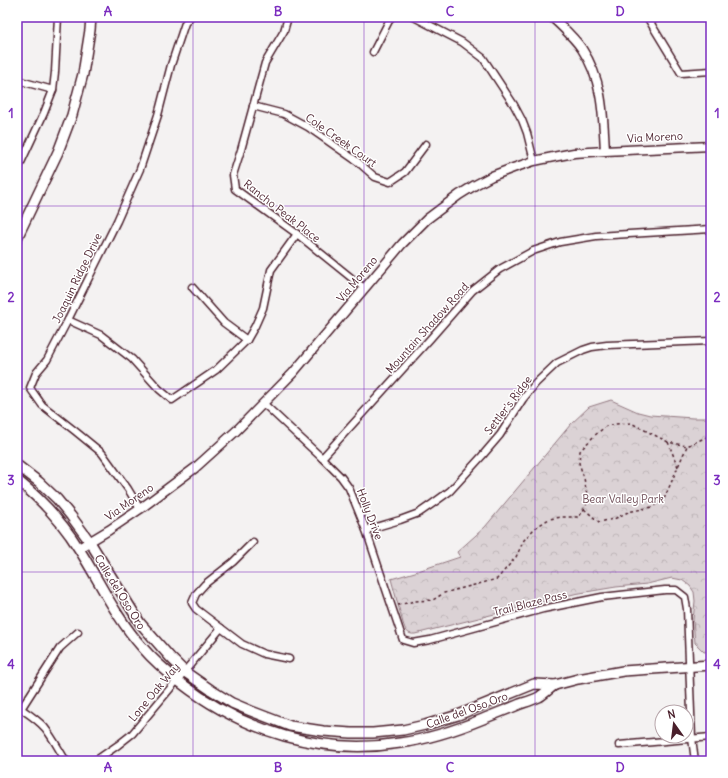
<svg xmlns="http://www.w3.org/2000/svg" width="728" height="778" font-family="Delius,sans-serif">
<style>
.forest{fill:url(#forest-crowns);stroke:#927880}
.lines{fill:none;stroke-linecap:round;stroke-linejoin:round}
.minor-casing{stroke:#4a1f2b;stroke-width:9}
.tertiary-casing{stroke:#4a1f2b;stroke-width:11}
.secondary-casing{stroke:#4a1f2b;stroke-width:12}
.path{stroke:#4a1f2b;stroke-width:1.5;stroke-dasharray:3 3;stroke-linecap:butt}
.minor{stroke:#fff;stroke-width:6}
.tertiary{stroke:#fff;stroke-width:8}
.secondary{stroke:#fff;stroke-width:9}
.grid{fill:none;stroke:#7b2cbf;stroke-width:1;stroke-opacity:0.55}
.labels{text-anchor:middle;stroke-width:3;stroke-linejoin:round;paint-order:stroke}
.street-label{font-size:11px;fill:#4a1f2b;stroke:#fff}
.park-label{font-size:11px;fill:#6e4c56;stroke:#fff}
.neatline{fill:none;stroke:#7b2cbf;stroke-width:1.5}
.grid-label{font-size:13px;text-anchor:middle;font-weight:bold;fill:#7b2cbf}
</style>
<defs>
<pattern id="forest-crowns" width="20" height="18" patternUnits="userSpaceOnUse"><rect width="20" height="18" fill="#dbd2d5"/><path d="M2 6a3 3 0 1 1 6 0M12 15a3 3 0 1 1 6 0" fill="none" stroke="#bdb4b7"/></pattern>
</defs>
<rect width="100%" height="100%" fill="#f4f2f2"/>
<filter id="ink" filterUnits="userSpaceOnUse"><feTurbulence type="fractalNoise" baseFrequency=".025" numOctaves="2"/><feDisplacementMap in="SourceGraphic" scale="8" xChannelSelector="R" yChannelSelector="G"/><feConvolveMatrix kernelMatrix="1 2 1 2 8 2 1 2 1" color-interpolation-filters="sRGB"/></filter>
<g filter="url(#ink)">
<path class="forest" d="M611,400L638,412L650,415L693,418H711V651L704,652L695,643L693,620L695,601L694,592L690,586L682,580L672,578L647,584L616,587L574,594L415,634C407,635 405,629 403,623L391,579L415,572L460,557L457,552L485,527L571,424L589,407Z"/>
<g class="lines">
<defs>
<g id="minor">
<path d="M288,17L284,31L265,63L241,150L233,175L235,189L297,234L364,288"/>
<path d="M414,17L462,42L483,58L514,105L522,120L527,133L534,161"/>
<path d="M647,17L681,73L711,71"/>
<path d="M373,52L391,17"/>
<path d="M17,80L53,90"/>
<path d="M253,106L284,114L308,127L358,162L375,177L390,182L405,172L426,144"/>
<path d="M17,171L44,113L53,90L55,72L58,17"/>
<path d="M192,287L224,323L247,340"/>
<path d="M68,320L101,335L132,359L159,389L172,400L216,370L247,340L255,326L263,308L271,270L297,234"/>
<path d="M263,403L322,458L341,477L349,488L366,530L403,640L413,643L430,640L543,609L602,597L665,590H676L685,597L687,609L692,738L695,761"/>
<path d="M322,458L430,339L472,291L500,269L533,251L560,242L596,236L711,229"/>
<path d="M140,509L128,489L102,453L75,431L42,405L30,388L36,373L47,360L68,320L117,221L140,169L158,115L171,65L185,23L190,17"/>
<path d="M366,530L400,520L419,513L432,504L450,491L482,456L500,435L523,399L536,383L557,363L583,350L592,347L607,345L711,341"/>
<path d="M253,542L233,562L205,584L196,594L192,603L196,609L242,644L264,654L289,659"/>
<path d="M17,706C27,713 37,719 45,728C53,738 59,750 66,761"/>
<path d="M21,709L60,648L78,632"/>
<path d="M619,745L711,737"/>
<path d="M95,761L118,745L132,734L221,628"/>
</g>
<g id="tertiary">
<path d="M552,17C562,27 574,37 582,49C603,81 603,114 605,151"/>
<path d="M79,548L109,530L140,509L195,468L236,431L293,373L402,244L427,219L459,195L475,185L492,176L513,168L534,161L558,156L574,153L605,151L711,146"/>
</g>
<g id="secondary">
<path d="M17,238L58,152L72,115L83,74L90,30L91,17"/>
<path d="M17,465L39,482L57,499L71,516L90,542L140,623L170,657L185,672L211,690L232,703L251,711L290,726L323,731L351,733H373L403,730L425,725L458,715L534,684L555,685L578,679L623,671L711,665"/>
<path d="M17,480C42,500 63,523 79,549C100,582 116,618 142,647C154,661 167,672 181,683C243,731 322,756 400,743C429,739 456,730 483,719C495,714 508,709 520,704C526,702 533,700 539,697C544,694 550,688 555,685"/>
</g>
</defs>
<use href="#minor" class="minor-casing"/>
<use href="#tertiary" class="tertiary-casing"/>
<use href="#secondary" class="secondary-casing"/>
<g class="path">
<path d="M706,437L711,439"/>
<path d="M668,442L678,467"/>
<path d="M584,509L599,522L614,519L628,512L652,507L664,499L687,446"/>
<path d="M398,605L415,601L433,600L444,593L497,579L516,557L524,540L535,528L549,519L561,517H579L584,509L588,501L584,478L579,463L580,451L594,436L606,426L616,424L631,423L668,442L687,446L711,435"/>
</g>
<use href="#minor" class="minor"/>
<use href="#tertiary" class="tertiary"/>
<use href="#secondary" class="secondary"/>
</g>
</g>
<path class="grid" d="M193,17V761M364,17V761M535,17V761M17,206H711M17,389H711M17,572H711"/>
<g class="labels">
<g class="street-label">
<text transform="translate(655 137) rotate(-3)" y="4">Via Moreno</text>
<text transform="translate(341 140) rotate(35)" y="4">Cole Creek Court</text>
<text transform="translate(282 211) rotate(38)" y="4">Rancho Peak Place</text>
<text transform="translate(77 278) rotate(-64)" y="4">Joaquin Ridge Drive</text>
<text transform="translate(357 279) rotate(-50)" y="4">Via Moreno</text>
<text transform="translate(427 328) rotate(-48)" y="4">Mountain Shadow Road</text>
<text transform="translate(508 405) rotate(-53)" y="4">Settler's Ridge</text>
<text transform="translate(129 502) rotate(-35)" y="4">Via Moreno</text>
<text transform="translate(370 514) rotate(69)" y="4">Holly Drive</text>
<text transform="translate(120 592) rotate(58)" y="4">Calle del Oso Oro</text>
<text transform="translate(530 603) rotate(-14)" y="4">Trail Blaze Pass</text>
<text transform="translate(154 692) rotate(-50)" y="4">Lone Oak Way</text>
<text transform="translate(467 710) rotate(-20)" y="4">Calle del Oso Oro</text>
</g>
<g class="park-label">
<text x="623" y="503">Bear Valley Park</text>
</g>
</g>
<rect width="728" height="778" fill="none" stroke="#fff" stroke-width="44"/>
<g transform="translate(674 724) rotate(346)"><circle r="19" fill="#ffffff" stroke="#b7a5aa"/>
<path d="M0-3L7 15L0 10L-7 15Z" fill="#4a1f2b"/>
<text y="-6" font-size="11" font-weight="bold" text-anchor="middle" fill="#4a1f2b">N</text>
</g>
<rect x="22" y="22" width="684" height="734" class="neatline"/>
<g class="grid-label">
<text x="108" y="16">A</text>
<text x="278" y="16">B</text>
<text x="450" y="16">C</text>
<text x="620" y="16">D</text>
<text x="11" y="118">1</text>
<text x="717" y="118">1</text>
<text x="11" y="302">2</text>
<text x="717" y="302">2</text>
<text x="11" y="485">3</text>
<text x="717" y="485">3</text>
<text x="11" y="669">4</text>
<text x="717" y="669">4</text>
<text x="108" y="772">A</text>
<text x="278" y="772">B</text>
<text x="450" y="772">C</text>
<text x="620" y="772">D</text>
</g>
</svg>
